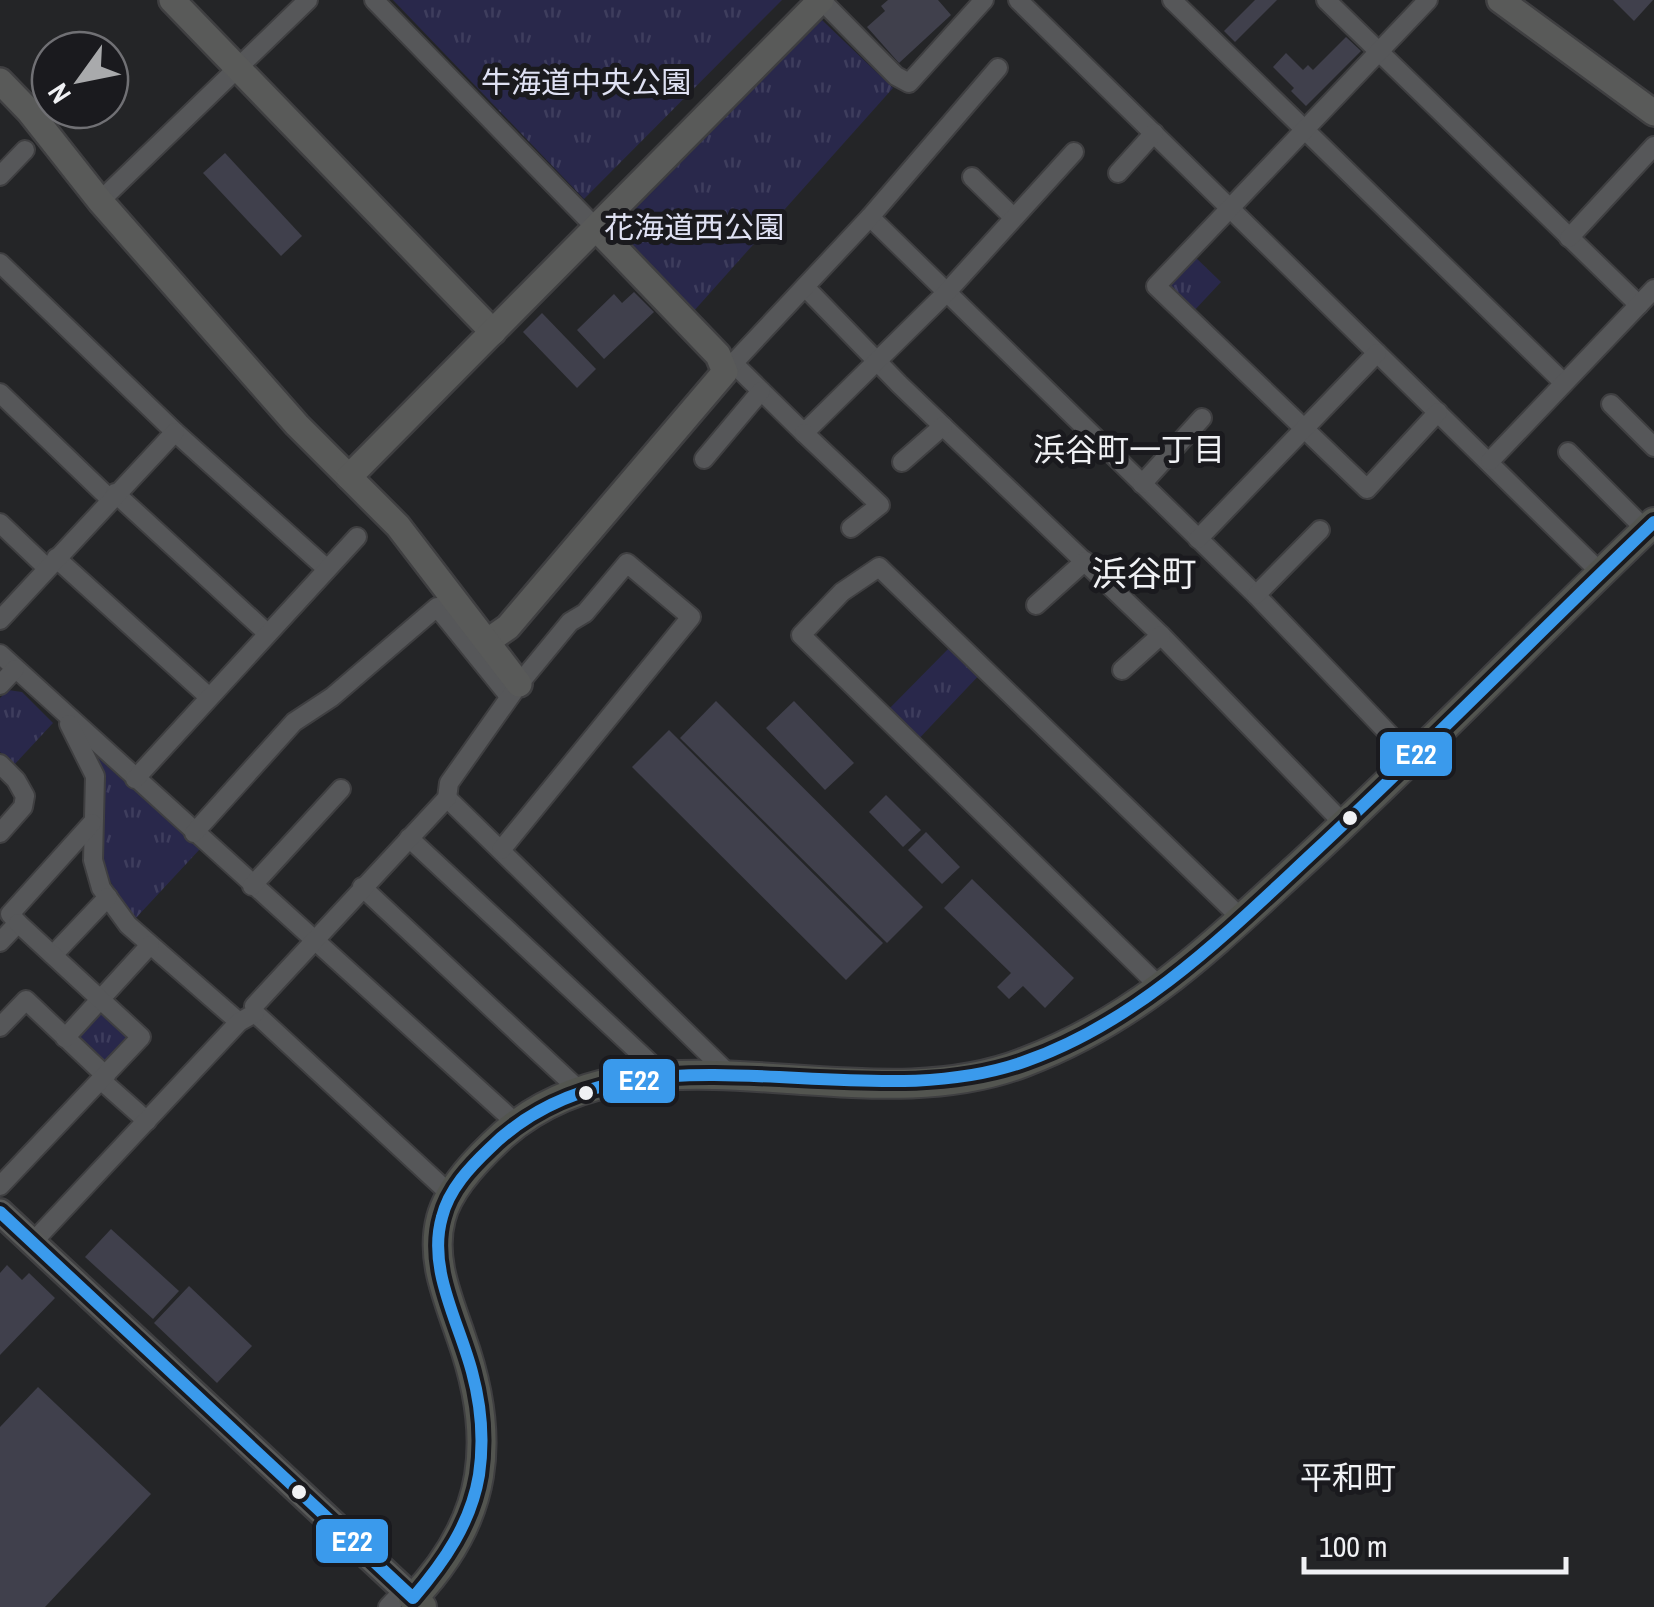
<svg xmlns="http://www.w3.org/2000/svg" width="1654" height="1607" font-family="'Archivo Narrow','Noto Sans JP',sans-serif">
<style>
.park{fill:url(#park-tufts)}
.building{fill:#40404c}
.lines{fill:none;stroke-linecap:round;stroke-linejoin:round}
.street-casing{stroke:#3f3f41;stroke-width:22}
.secondary-casing{stroke:#3f3f41;stroke-width:30}
.primary-casing{stroke:#3f3f41;stroke-width:32}
.street{stroke:#565759;stroke-width:18}
.secondary{stroke:#595a59;stroke-width:25}
.primary{stroke:#535550;stroke-width:28}
.bus-1-casing{stroke:#1a1a1e;stroke-width:20}
.bus-1{stroke:#3a9aec;stroke-width:12}
.bus-dot{fill:#f0f1f4;stroke:#1a1a1e;stroke-width:4}
.labels{text-anchor:middle;stroke-width:10;stroke-linejoin:round;paint-order:stroke}
.park-label{font-size:30px;fill:#dfe1f3;stroke:#1a1a1e}
.neighbourhood-label{font-size:32px;fill:#f0f1f4;stroke:#1a1a1e}
.quarter-label{font-size:35px;fill:#f0f1f4;stroke:#1a1a1e}
.line-badge{stroke:#1a1a1e;stroke-width:4}
.badge-label{font-size:28px;text-anchor:middle;font-weight:bold;fill:#fff}
</style>
<defs>
<pattern id="park-tufts" width="24" height="20" patternUnits="userSpaceOnUse" patternTransform="scale(2.5)"><rect width="24" height="20" fill="#29284b"/><path d="M3 7l-1-3M5 7V3M7 7l1-3M15 17l-1-3M17 17v-4M19 17l1-3" fill="none" stroke="#3e3d5d"/></pattern>
</defs>
<rect width="100%" height="100%" fill="#242527"/>
<g class="park">
<path d="M393,0H782L584,199Z"/>
<path d="M822,20L893,88L693,312L615,229Z"/>
<path d="M1193,255L1221,282L1191,314L1162,287Z"/>
<path d="M956,641L985,669L912,746L882,716Z"/>
<path d="M8,690L22,692L53,723L14,765L0,752V698Z"/>
<path d="M88,749L200,849L135,919C90,867 96,814 88,749Z"/>
<path d="M101,999L141,1037L106,1076L65,1038Z"/>
</g>
<g class="building">
<path d="M888,0H938L951,15L899,63L867,27L885,11L881,6Z"/>
<path d="M1255,0H1277L1235,42L1224,31Z"/>
<path d="M1613,0H1653L1634,21Z"/>
<path d="M1346,37L1361,51L1306,106L1291,91L1294,88L1273,67L1286,53L1303,70L1308,65L1313,70Z"/>
<path d="M225,153L302,236L281,256L203,173Z"/>
<path d="M634,292L654,312L604,359L577,330L614,294L622,303Z"/>
<path d="M542,313L596,369L577,388L523,332Z"/>
<path d="M716,701L923,907L887,943L680,738Z"/>
<path d="M794,701L854,763L825,790L766,728Z"/>
<path d="M669,730L883,943L846,980L632,767Z"/>
<path d="M886,795L921,830L903,847L869,812Z"/>
<path d="M926,832L960,867L942,884L908,850Z"/>
<path d="M972,879L1074,978L1045,1008L1023,986L1009,999L997,987L1011,973L944,908Z"/>
<path d="M111,1229L179,1291L153,1319L85,1257Z"/>
<path d="M7,1265L22,1280L29,1273L55,1298L0,1355V1273Z"/>
<path d="M189,1286L252,1346L217,1383L154,1323Z"/>
<path d="M38,1387L151,1494L45,1607H0V1427Z"/>
</g>
<g class="lines">
<defs>
<g id="street">
<path d="M374,0L596,228"/>
<path d="M821,0L896,76L909,83L984,0"/>
<path d="M1018,0L1601,573"/>
<path d="M1172,0L1564,383"/>
<path d="M1326,0L1639,305"/>
<path d="M1428,0L1156,286L1367,489L1438,412"/>
<path d="M1118,173L1154,133"/>
<path d="M0,176L25,150"/>
<path d="M972,177L1013,217"/>
<path d="M100,201L308,0"/>
<path d="M870,217L1256,595L1412,758"/>
<path d="M1569,238L1654,146"/>
<path d="M0,263L175,432L327,569"/>
<path d="M805,287L899,384L1161,635L1344,824"/>
<path d="M733,363L804,433L946,293L1074,152"/>
<path d="M725,372L870,217L998,68"/>
<path d="M0,393L110,499"/>
<path d="M1611,404L1654,447"/>
<path d="M804,433L880,505L851,528"/>
<path d="M1568,452L1646,530"/>
<path d="M704,459L761,391"/>
<path d="M1490,461L1654,289"/>
<path d="M902,462L943,426"/>
<path d="M1142,484L1202,418"/>
<path d="M115,493L267,633"/>
<path d="M0,523L47,568"/>
<path d="M1198,539L1377,353"/>
<path d="M56,558L209,697"/>
<path d="M1256,595L1320,530"/>
<path d="M1036,605L1085,561"/>
<path d="M0,620L175,432"/>
<path d="M0,654L517,1124"/>
<path d="M1122,670L1161,635"/>
<path d="M0,685L15,669"/>
<path d="M69,724L95,776L93,860L101,888L128,925L239,1022"/>
<path d="M0,764L16,780L25,796L23,807L0,833"/>
<path d="M135,779L357,537"/>
<path d="M447,798L733,1078"/>
<path d="M194,833L294,722L332,697L437,607L509,696"/>
<path d="M409,838L662,1074"/>
<path d="M252,886L341,789"/>
<path d="M362,887L579,1090"/>
<path d="M0,942L18,923L10,914L92,823"/>
<path d="M53,955L108,897"/>
<path d="M1161,988L801,635L842,592L879,567L1241,918"/>
<path d="M255,1013L450,1194"/>
<path d="M0,1027L26,1000L106,1076"/>
<path d="M65,1038L150,945"/>
<path d="M102,1081L147,1121"/>
<path d="M0,1186L141,1037L18,923"/>
<path d="M32,1243L239,1022L255,1013L254,1006L447,798L449,783L519,684L570,622L585,613L627,563L691,617L501,850"/>
<path d="M388,1607L404,1590"/>
</g>
<g id="secondary">
<path d="M172,0L493,332"/>
<path d="M1500,0L1654,113"/>
<path d="M0,81L29,111L100,201L297,425L349,477"/>
<path d="M488,641L508,627L725,372L718,355L596,228"/>
<path d="M519,684L398,526L349,477L821,0"/>
<path d="M0,1212L413,1598"/>
</g>
<path id="primary" d="M422,1607L413,1598C489,1519 497,1438 461,1337C448,1298 430,1259 441,1218C449,1187 480,1156 503,1135C645,1011 858,1128 1025,1062C1140,1018 1211,946 1300,865C1421,754 1535,635 1654,522"/>
</defs>
<use href="#street" class="street-casing"/>
<use href="#secondary" class="secondary-casing"/>
<use href="#primary" class="primary-casing"/>
<use href="#street" class="street"/>
<use href="#secondary" class="secondary"/>
<use href="#primary" class="primary"/>
<defs>
<path id="bus-1" d="M0,1212L413,1598C444,1562 471,1523 479,1475C484,1441 481,1405 472,1372C459,1322 427,1269 442,1217C449,1189 470,1167 490,1148C631,1009 856,1123 1026,1061C1140,1021 1229,931 1315,851C1430,744 1540,631 1654,522"/>
</defs>
<use href="#bus-1" class="bus-1-casing"/>
<use href="#bus-1" class="bus-1"/>
</g>
<g class="bus-dot">
<circle cx="1350" cy="818" r="9"/>
<circle cx="586" cy="1093" r="9"/>
<circle cx="299" cy="1492" r="9"/>
</g>
<g class="labels">
<g class="park-label">
<text x="586" y="93">牛海道中央公園</text>
<text x="694" y="238">花海道西公園</text>
</g>
<g class="neighbourhood-label">
<text x="1129" y="461">浜谷町一丁目</text>
<text x="1348" y="1489">平和町</text>
</g>
<g class="quarter-label">
<text x="1144" y="586">浜谷町</text>
</g>
</g>
<g class="line-badge">
<rect x="1378" y="730" width="76" height="48" rx="10" fill="#3a9aec"/>
<rect x="601" y="1057" width="76" height="48" rx="10" fill="#3a9aec"/>
<rect x="314" y="1517" width="76" height="48" rx="10" fill="#3a9aec"/>
</g>
<g class="badge-label">
<text x="1416" y="764">E22</text>
<text x="639" y="1090">E22</text>
<text x="352" y="1551">E22</text>
</g>
<g transform="translate(80 80) rotate(237)"><circle r="48" fill="#1a1a1e" stroke="#707074" stroke-width="2.5"/>
<path d="M0-8L18 38L0 25L-18 38Z" fill="#a9aaac"/>
<text y="-15" font-size="28" font-weight="bold" text-anchor="middle" fill="#f0f1f4">N</text>
</g>
<path d="M1304 1557v15h262v-15" fill="none" stroke="#f0f1f4" stroke-width="5"/>
<text x="1319" y="1557" font-size="30" fill="#f0f1f4" stroke="#1a1a1e" stroke-width="8" paint-order="stroke">100 m</text>
</svg>
